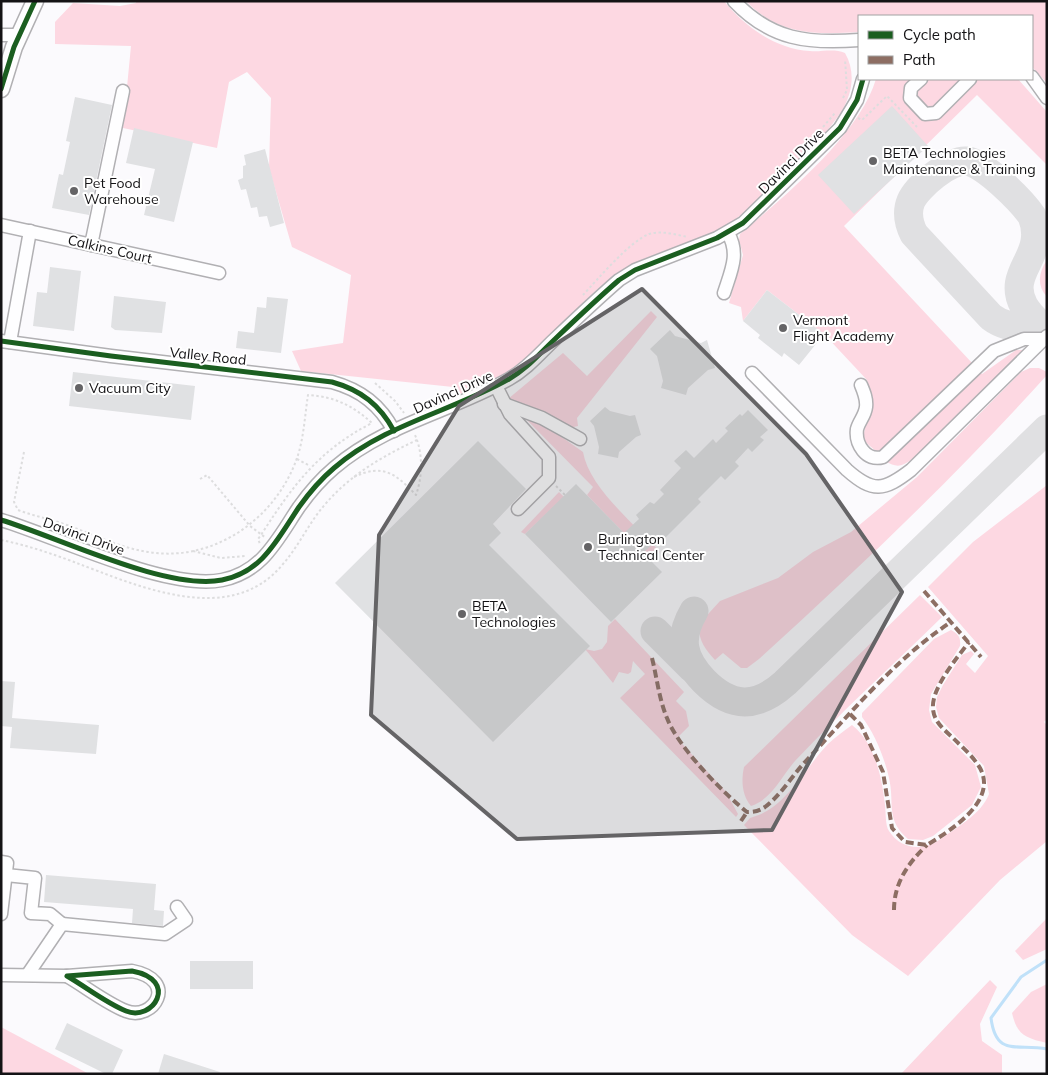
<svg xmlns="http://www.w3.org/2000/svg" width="1048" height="1075" font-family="Mulish,sans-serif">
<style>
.green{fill:#fdd8e2}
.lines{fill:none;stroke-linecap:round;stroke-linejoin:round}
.stream{stroke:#c0e1f9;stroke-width:3}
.taxiway{stroke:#e0e0e2;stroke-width:29}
.building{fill:#e0e1e3}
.minor-casing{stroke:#b1b0b3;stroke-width:15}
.major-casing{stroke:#b1b0b3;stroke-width:19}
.path{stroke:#ddddde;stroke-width:2;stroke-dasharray:2.5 2.5;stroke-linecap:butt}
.minor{stroke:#fefeff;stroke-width:12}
.major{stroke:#fefeff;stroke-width:16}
.quiet{stroke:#8d6e63;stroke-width:4;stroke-dasharray:8 4;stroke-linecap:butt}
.cycleway-casing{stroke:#fff;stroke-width:8}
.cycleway{stroke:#1b5e20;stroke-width:5}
.marked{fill:#656466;fill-opacity:0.2;stroke:#656466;stroke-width:4;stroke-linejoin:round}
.poi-dot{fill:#656466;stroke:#fff;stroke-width:2}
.labels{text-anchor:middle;stroke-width:4;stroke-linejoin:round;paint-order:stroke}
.poi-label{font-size:14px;fill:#141315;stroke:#fff;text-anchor:start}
.street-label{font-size:14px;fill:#141315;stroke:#fff}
</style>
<rect width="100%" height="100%" fill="#fbfafd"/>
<g class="green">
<path d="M136,1H724C745,27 776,49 810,51C822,52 834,48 845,53C855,70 853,90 844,107C827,138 754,209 724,227C690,247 649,251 616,274C579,301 553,340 516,367C499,379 480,386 461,394L453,387L301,371L292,351L343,343L351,275L292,247L269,168L271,98L247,72L229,82L217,148L123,128L131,46L55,44V22L73,3L120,6L136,3Z"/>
<path d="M746,1H1047V83L1032,67V16H859V32C816,35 778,35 746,1Z"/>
<path d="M876,79H1018L1047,112V165L977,95L844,226L973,364L878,453L863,440L870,396L867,380L824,334L767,290L743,321L741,307L729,303L743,255L739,240L740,234C784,197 860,134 876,79Z"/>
<path d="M1047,260V297C1037,286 1038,273 1047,260Z"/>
<path d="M651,311L657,317L577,418L578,426L569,428L527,405L508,399L563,353L587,376Z"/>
<path d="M1016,350H1023L915,457C903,466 898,469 885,461L978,370L982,374Z"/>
<path d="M1030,368H1039L1047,372V375C956,476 859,568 759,659L747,668H741L723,653L715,660C705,649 698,640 699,624L720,601L778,578L813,552L851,532L917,477L1021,372Z"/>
<path d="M522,415L549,428L583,452C589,488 636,525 660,552L650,560L587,495L593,487Z"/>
<path d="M1047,485V719L1044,722L1047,725V841L1000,880L908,976L852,935L744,825L750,818C786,809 804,769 828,744C835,737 844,731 852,725C875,743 882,778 885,805C886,812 885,825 889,831C902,851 925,851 942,838C959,826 981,814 989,794L984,766L939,718L936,707L937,697L943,685L962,655L971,651L974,654L966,664L975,673L988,656L928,587L973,542Z"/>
<path d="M559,492L564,497L525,534L521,532Z"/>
<path d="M920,595L942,617C893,665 842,711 795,761C781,777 772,799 751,806C742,795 741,781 744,767Z"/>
<path d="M615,619L684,692L676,701L686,711L689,726L677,738L726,792L738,814L736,817L620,698L645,674L633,661L631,672L628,674L619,672L613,683L585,649L594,651L602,649L607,642L608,626Z"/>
<path d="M951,630C958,634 961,637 960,646L931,694L929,710L932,722L975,765L981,787L972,805L933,836L923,840L908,839C885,819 895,804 889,778C885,759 874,732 862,717V713L934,639Z"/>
<path d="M1047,918V949L1023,960L1015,951Z"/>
<path d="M990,980L997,987L980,1024L982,1041L1002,1055V1074H901Z"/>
<path d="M1047,984V1043C1025,1038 1017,1035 1012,1013L1031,992Z"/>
<path d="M1,1027L89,1074H1Z"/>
</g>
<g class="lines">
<path class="stream" d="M1047,960L1021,977L991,1018C996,1058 1018,1043 1047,1049"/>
<g class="taxiway">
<path d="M1047,331C1039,324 1030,316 1024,306C1005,271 1048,257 1032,216C1022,201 984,163 967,161C950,159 917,187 911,201C906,213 909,224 914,234L991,317C1008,330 1027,326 1047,333"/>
<path d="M694,611C678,638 682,658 704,681C731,708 756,709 785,683L1047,429"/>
<path d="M655,631L692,668"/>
</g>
</g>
<g class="building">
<path d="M75,97L112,105L89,215L52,208L59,174L63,175L70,142L66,141Z"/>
<path d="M892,106L928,146L854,214L818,175Z"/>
<path d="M134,128L193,142L174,222L144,215L155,169L126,163Z"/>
<path d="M265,149L284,223L270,227L267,216L259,217L257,207L251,208L246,189L241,190L238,180L243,178V166L246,165L244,155Z"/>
<path d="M50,267L81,271L74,331L33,326L37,292L47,293Z"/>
<path d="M767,290L824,334L799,365L784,353L782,357L758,338L760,335L743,321Z"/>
<path d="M114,296L166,302L162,333L115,330L111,327Z"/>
<path d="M267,297L288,299L281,353L236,348L238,331L254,333L257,307L266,308Z"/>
<path d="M670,330L675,336L701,343L707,340L715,368L708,370L688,388L686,395L661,388L663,381L657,356L650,349Z"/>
<path d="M73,372L195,386L191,420L69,406Z"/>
<path d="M605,407L610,411L630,416L635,415L641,435L636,437L619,452L618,458L598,454L599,447L594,426L590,421Z"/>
<path d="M748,410L768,430L760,437L764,440L752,452L748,448L735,462L739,466L725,480L721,476L698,499L701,502L661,542L658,539L643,553L662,572L611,622L525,534L576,484L624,533L639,519L636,515L650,502L654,504L664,494L660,490L681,468L674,461L686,450L694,458L713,439L716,443L728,431L725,428L740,414L742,416Z"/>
<path d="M478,441L526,489L493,524L501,533L489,545L590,646L493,742L335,583Z"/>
<path d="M1,681L15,682L12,718L99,725L96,754L10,748L12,727L1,726Z"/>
<path d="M46,875L156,884L154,910L164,911L163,926L132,923L133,909L44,902Z"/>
<rect x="190" y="961" width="63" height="28"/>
<path d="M67,1023L123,1050L112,1074H106L55,1049Z"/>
<path d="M164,1054L220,1072L219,1074H158Z"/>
</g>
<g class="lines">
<defs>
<g id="minor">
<path d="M734,1C771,40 808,44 859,40"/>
<path d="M1,35H19"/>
<path d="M1032,77L1047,98"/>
<path d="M921,79L911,88L910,98L925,114L936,113L970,79"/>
<path d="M1,225L219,273"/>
<path d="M91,245L123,91"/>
<path d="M724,293C731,271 740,254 728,233"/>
<path d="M1,341L111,356L332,382C361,390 380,405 394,431"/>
<path d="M10,342L30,231"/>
<path d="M752,373L847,470C873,493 884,491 911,470L1047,336"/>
<path d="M861,385C864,392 867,399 866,407C865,416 859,421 857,429C855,444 866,462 883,457L994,351L1024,339H1044"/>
<path d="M496,386L510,414L549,457V478L518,509"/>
<path d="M504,404L542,418L580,439"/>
<path d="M1,520C58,537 167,591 222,580C263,572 278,538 299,507C309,493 321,479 334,468C385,424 453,411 509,379C527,369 540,353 555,339C576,319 597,299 619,280L635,270L717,238L743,223L840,128L857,100L863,79"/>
<path d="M1,862L7,863L1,914"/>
<path d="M6,875L35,878L31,913L50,914L62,924"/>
<path d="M132,971C180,980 153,1022 126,1011C106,1003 86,987 67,976Z"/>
<path d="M28,974L62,924L165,934L186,920L177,907"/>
<path d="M1,975L67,976"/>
</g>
<path id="major" d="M1,89L14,47L35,1"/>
</defs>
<use href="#minor" class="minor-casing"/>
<use href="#major" class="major-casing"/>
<g class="path">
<path d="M843,98L847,90L845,59"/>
<path d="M858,118L862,120L887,96L917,127"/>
<path d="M823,127L835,113"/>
<path d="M583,295C598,279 629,242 649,234C662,230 676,235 688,237"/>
<path d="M375,383L395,401L404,413"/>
<path d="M24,452L14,502L18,510C31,515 45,518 58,522C89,532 116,547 148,552C215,563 278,517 298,455C304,436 305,414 308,395C335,397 352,405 372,423C319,450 293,485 261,535L258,539L260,544"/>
<path d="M297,459L310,466"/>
<path d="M354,477C383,463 396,474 416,495C422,478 423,457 417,440"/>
<path d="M200,479L207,475L250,526L266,538"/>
<path d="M556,486L565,495"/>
<path d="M1,540C26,545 50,553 74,562C136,585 230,629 283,564C298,547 308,525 322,508C348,476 381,457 417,440L415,435"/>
<path d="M193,551L221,558L246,556"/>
</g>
<use href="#minor" class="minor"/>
<use href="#major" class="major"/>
<g class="quiet">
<path d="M924,591L981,657"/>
<path d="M652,658C657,678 659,699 667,718C678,747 722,792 747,812C754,812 759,811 765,807C781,795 792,776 805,762C851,713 895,659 951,622"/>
<path d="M850,714L861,725L883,772L892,828L905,842L927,845C951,830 998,801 980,768C973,756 961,746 952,737C943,729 934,721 933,709C931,688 957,658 969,642"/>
<path d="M741,821L747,812"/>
<path d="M894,910C894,883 908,863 927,845"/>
</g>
<defs>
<g id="cycleway">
<path d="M1,89L14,47L35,1"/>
<path d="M1,341L111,356L332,382C361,390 380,405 394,431"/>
<path d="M1,520C58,537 167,591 222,580C263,572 278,538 299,507C309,493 321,479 334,468C385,424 453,411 509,379C527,369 540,353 555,339C576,319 597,299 619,280L635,270L717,238L743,223L840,128L857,100L863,79"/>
<path d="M132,971C180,980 153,1022 126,1011C106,1003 86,987 67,976Z"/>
</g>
</defs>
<use href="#cycleway" class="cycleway-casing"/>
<use href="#cycleway" class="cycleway"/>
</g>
<path class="marked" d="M642,289L806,454L902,592L772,830L517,839L371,715L379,535L459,406Z"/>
<g class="poi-dot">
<circle cx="873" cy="161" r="5"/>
<circle cx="74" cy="191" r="5"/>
<circle cx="783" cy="328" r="5"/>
<circle cx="79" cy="388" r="5"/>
<circle cx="588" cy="547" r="5"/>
<circle cx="462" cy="614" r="5"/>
</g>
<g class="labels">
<g class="poi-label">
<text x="883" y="158">BETA Technologies<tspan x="883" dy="16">Maintenance &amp; Training</tspan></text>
<text x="84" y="188">Pet Food<tspan x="84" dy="16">Warehouse</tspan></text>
<text x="793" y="325">Vermont<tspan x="793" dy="16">Flight Academy</tspan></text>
<text x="89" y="393">Vacuum City</text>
<text x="598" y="544">Burlington<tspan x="598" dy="16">Technical Center</tspan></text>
<text x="472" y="611">BETA<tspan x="472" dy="16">Technologies</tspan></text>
</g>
<g class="street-label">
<text transform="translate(791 161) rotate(-45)" y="5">Davinci Drive</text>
<text transform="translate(110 249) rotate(13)" y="5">Calkins Court</text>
<text transform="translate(208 356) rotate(6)" y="5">Valley Road</text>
<text transform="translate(453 392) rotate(-24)" y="5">Davinci Drive</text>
<text transform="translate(84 536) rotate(20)" y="5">Davinci Drive</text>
</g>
</g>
<rect width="1048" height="1075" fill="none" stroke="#141315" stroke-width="5"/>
<rect x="858" y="15" width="175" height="65" fill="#ffffff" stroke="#a1a1a1"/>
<rect x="868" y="31" width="25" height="8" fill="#1b5e20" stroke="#a1a1a1"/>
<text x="903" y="40" font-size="15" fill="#141315">Cycle path</text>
<rect x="868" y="56" width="25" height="8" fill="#8d6e63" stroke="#a1a1a1"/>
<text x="903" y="65" font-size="15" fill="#141315">Path</text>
</svg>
